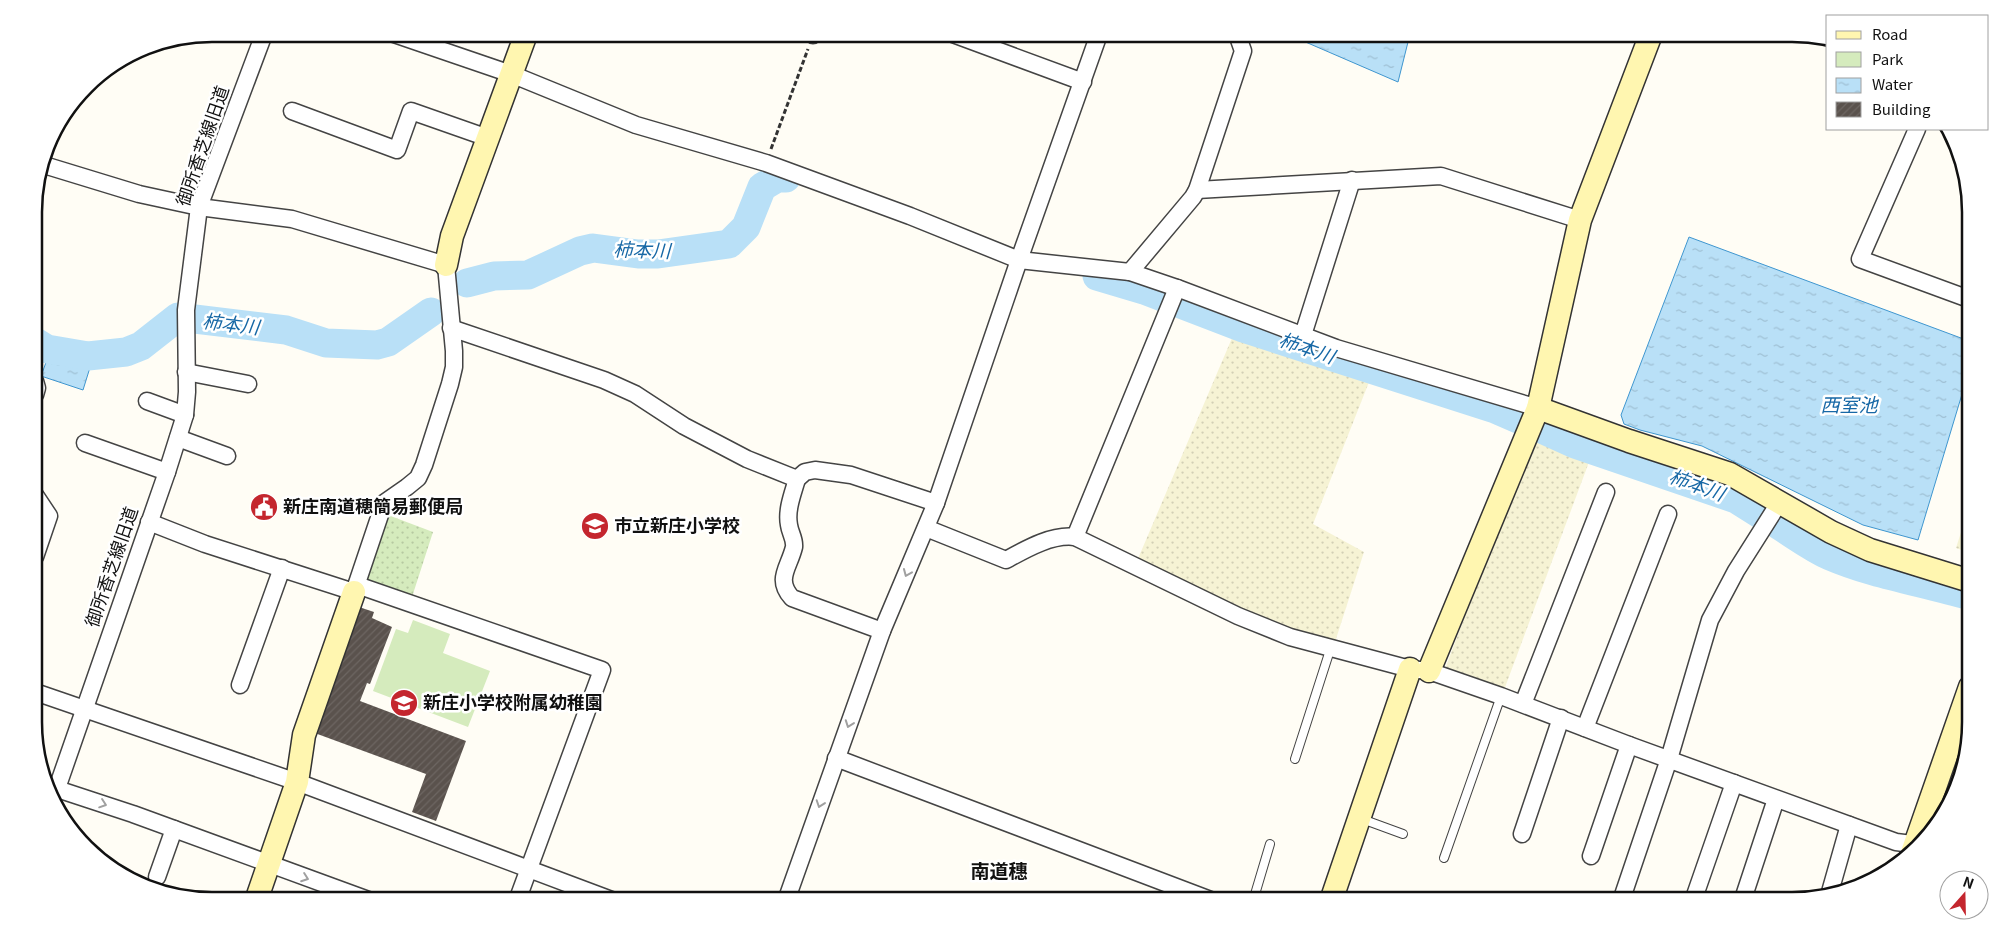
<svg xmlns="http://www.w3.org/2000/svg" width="2004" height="935" font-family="Georgia,'Noto Sans JP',serif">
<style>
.farmland{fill:url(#farmland-dots)}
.grass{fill:url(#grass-dots)}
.park{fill:#d5ebbd}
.water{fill:url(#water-ripples);stroke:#3f96cf}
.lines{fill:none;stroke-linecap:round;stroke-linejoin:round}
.river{stroke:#b9e0f7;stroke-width:29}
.building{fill:url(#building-hatch)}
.lane-casing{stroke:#444;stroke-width:10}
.street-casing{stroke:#444;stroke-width:19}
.secondary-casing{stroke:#333;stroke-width:25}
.path{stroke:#333;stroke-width:3;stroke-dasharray:5 2.5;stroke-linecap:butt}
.lane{stroke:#fff;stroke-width:8}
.street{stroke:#fff;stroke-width:16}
.secondary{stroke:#fff6b0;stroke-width:22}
.oneway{stroke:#a0a0a0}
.labels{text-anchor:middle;stroke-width:5;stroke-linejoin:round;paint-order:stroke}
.street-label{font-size:18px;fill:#111;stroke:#fff}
.poi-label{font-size:18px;font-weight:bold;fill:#111;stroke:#fff;text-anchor:start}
.water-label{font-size:19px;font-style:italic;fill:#1768a6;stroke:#fff}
.neighbourhood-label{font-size:19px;font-weight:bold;fill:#111;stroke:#fff}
.rim{fill:none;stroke:#111;stroke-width:2.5}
</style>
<defs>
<pattern id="farmland-dots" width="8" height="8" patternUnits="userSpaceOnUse" patternTransform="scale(1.25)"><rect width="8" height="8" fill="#f6f3d4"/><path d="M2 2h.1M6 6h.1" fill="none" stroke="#d2cfb5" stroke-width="1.8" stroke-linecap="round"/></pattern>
<pattern id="grass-dots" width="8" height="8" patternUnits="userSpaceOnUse" patternTransform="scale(1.25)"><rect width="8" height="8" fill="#d5ebbd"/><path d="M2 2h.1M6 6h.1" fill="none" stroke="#b6c8a1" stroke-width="1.8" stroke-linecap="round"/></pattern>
<pattern id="water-ripples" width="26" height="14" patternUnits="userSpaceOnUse" patternTransform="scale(1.25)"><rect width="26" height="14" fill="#b9e0f7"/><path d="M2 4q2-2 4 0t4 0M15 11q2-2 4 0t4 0" fill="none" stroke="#9ebfd3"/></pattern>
<pattern id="building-hatch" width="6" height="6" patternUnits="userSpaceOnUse" patternTransform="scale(1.25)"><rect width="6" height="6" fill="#5a524d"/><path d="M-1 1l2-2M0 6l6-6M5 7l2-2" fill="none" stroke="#6d6662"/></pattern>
</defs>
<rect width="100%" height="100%" fill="#fffdf5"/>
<g class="farmland">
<path d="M1235,331L1371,377L1313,524L1364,552L1335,642L1296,630L1219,599L1137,561Z"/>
<path d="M1539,433L1592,454L1504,690L1445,669L1483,568Z"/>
<path d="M1970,504V553L1956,548Z"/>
</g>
<path class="grass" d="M388,515L433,532L412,597L367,579Z"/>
<path class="park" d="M413,620L450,634L443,653L490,671L468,727L373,691L396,629L408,633Z"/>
<g class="water">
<path d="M1287,34H1410L1398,82Z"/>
<path d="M1689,237L1969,341V371L1918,540L1863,525L1702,446L1640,430L1624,424L1621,415Z"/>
<path d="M48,357L72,361H92L83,390L41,376Z"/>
</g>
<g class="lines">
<g class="river">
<path d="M1097,276L1144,290L1243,328L1495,409L1518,419"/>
<path d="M467,283L494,276L528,275L580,251L593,248L638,254H658L729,244L746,227L762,187L777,178H786"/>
<path d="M34,341L47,349L88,356L126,352L141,346L178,317L286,330L326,343L377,345L388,342L431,312"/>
<path d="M1544,430L1575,444L1736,499L1763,516"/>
<path d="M1780,526C1796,536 1812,548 1830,556C1874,575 1923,582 1970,596"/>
</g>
</g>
<path class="building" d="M359,607L374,612L372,618L392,627L370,684L367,683L360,701L466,741L436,821L412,812L426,774L312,732Z"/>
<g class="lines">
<defs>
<g id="lane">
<path d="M1295,759L1331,647"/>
<path d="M1362,819L1403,834"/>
<path d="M1444,858L1501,696"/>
<path d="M1253,901L1270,844"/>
<path d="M1434,901V900"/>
</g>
<g id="street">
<path d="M394,34L511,74L636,125L766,163L910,216L1019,260L1130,272L1177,288L1336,348L1538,408"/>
<path d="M953,34L1083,82"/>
<path d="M813,35L814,34"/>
<path d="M292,111L397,150L411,111L488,138"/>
<path d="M1917,129L1860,259L1969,299"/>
<path d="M44,165L139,194L199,207L292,219L446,265L454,351V367L450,384L424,465L418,478L407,487L384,503L354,592L205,544L149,522"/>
<path d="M1197,190L1441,176L1580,220"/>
<path d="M1130,272L1193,197L1197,190L1243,51L1237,34"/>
<path d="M451,328L604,380L635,394L684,426L747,459L797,479C793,493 786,510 789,525C790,533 795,539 794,547C789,568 775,579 792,598L882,631"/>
<path d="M1303,335L1352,180"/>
<path d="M186,372L248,384"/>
<path d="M35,381L37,388L35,395"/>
<path d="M147,401L185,415"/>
<path d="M178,438L227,456"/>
<path d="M85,443L167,472"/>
<path d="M797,479L805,472L815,470L851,475L936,503"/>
<path d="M35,495L49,516L35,557"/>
<path d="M926,528L1006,560C1026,549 1052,534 1075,537L1238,616L1290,637L1410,669L1429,671L1501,696L1629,745L1896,842L1920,845"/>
<path d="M1075,537L1177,288"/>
<path d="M357,585L602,670L517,901"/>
<path d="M240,685L282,568"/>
<path d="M35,692L297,782L614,901"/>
<path d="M1523,704L1606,492"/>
<path d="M1585,728L1668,514"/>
<path d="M836,758L1213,901"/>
<path d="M57,789L133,814L371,901"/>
<path d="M55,794L167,472L185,415L187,392L186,310L199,207L264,34"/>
<path d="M1522,834L1561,718"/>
<path d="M1591,856L1629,745"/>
<path d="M157,877L174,829"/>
<path d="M1830,892L1849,825"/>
<path d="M1743,899L1776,799"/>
<path d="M786,901L882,631L936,503L1019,260L1099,34"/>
<path d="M1621,901L1669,759L1710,620L1736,571L1779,503"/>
<path d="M1693,901L1734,783"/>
</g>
<g id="secondary">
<path d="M446,265L452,236L526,34"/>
<path d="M1538,408L1629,441L1730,474L1831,532L1870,550L1970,581"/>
<path d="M1429,671L1538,408L1580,220L1651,34"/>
<path d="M1912,853L1970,687"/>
<path d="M256,901L297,782L304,735L354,592"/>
<path d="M1331,901L1410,669"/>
</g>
</defs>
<use href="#lane" class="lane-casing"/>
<use href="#street" class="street-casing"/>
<use href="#secondary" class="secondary-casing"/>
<path class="path" d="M771,149L808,49"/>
<use href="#lane" class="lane"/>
<use href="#street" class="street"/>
<use href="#secondary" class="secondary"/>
</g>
<defs><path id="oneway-chevron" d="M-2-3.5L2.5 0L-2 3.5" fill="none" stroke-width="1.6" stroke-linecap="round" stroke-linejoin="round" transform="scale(1.25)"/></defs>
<g class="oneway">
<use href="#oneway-chevron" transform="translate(907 573) rotate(113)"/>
<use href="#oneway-chevron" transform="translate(849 724) rotate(110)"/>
<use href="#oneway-chevron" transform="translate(103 804) rotate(19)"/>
<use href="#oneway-chevron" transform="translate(820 804) rotate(109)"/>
<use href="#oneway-chevron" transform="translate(305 878) rotate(20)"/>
</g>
<defs>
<symbol id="civic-disc" viewBox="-11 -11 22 22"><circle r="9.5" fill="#c4262e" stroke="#fff"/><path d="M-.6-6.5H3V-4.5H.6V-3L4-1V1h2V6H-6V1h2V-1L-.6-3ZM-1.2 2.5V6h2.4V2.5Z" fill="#fff"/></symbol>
<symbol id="school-disc" viewBox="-11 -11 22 22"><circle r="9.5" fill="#c4262e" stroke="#fff"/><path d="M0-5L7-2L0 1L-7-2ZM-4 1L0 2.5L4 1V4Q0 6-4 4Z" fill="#fff"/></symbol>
</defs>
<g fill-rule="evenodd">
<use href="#civic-disc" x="248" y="491" width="32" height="32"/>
<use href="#school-disc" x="579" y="510" width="32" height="32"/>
<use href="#school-disc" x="388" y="687" width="32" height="32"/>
</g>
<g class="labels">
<g class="street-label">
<text transform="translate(203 146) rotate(-71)" y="6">御所香芝線旧道</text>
<text transform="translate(112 567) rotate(-71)" y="6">御所香芝線旧道</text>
</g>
<g class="poi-label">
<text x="283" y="513">新庄南道穂簡易郵便局</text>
<text x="614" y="532">市立新庄小学校</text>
<text x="423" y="709">新庄小学校附属幼稚園</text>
</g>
<g class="water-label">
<text transform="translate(642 250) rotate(2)" y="7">柿本川</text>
<text transform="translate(231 324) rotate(7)" y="7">柿本川</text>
<text transform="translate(1307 348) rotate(19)" y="7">柿本川</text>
<text x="1849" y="412">西室池</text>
<text transform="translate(1697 485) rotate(20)" y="7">柿本川</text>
</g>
<g class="neighbourhood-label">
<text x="999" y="878">南道穗</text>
</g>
</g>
<path d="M0 0H2004V935H0ZM212 42H1792A170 170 0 0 1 1962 212V722A170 170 0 0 1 1792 892H212A170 170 0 0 1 42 722V212A170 170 0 0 1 212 42Z" fill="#fff" fill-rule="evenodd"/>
<path class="rim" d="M212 42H1792A170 170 0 0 1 1962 212V722A170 170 0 0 1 1792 892H212A170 170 0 0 1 42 722V212A170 170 0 0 1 212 42Z"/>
<rect x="1826" y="15" width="162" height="115" fill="#ffffff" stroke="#a0a0a0"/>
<rect x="1836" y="31" width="25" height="8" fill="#fff6b0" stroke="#a0a0a0"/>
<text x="1872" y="40" font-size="15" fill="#111111">Road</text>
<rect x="1836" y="52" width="25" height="15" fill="#d5ebbd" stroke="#a0a0a0"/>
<text x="1872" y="65" font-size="15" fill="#111111">Park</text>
<rect x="1836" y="78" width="25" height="15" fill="url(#water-ripples)" stroke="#a0a0a0"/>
<text x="1872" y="90" font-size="15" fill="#111111">Water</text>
<rect x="1836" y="102" width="25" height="15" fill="url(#building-hatch)" stroke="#a0a0a0"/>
<text x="1872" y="115" font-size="15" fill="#111111">Building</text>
<g transform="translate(1964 895) rotate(20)"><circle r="24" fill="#ffffff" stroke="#a0a0a0"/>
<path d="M0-4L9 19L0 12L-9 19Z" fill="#c4262e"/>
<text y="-8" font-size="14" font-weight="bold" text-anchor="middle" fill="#111111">N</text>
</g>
</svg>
